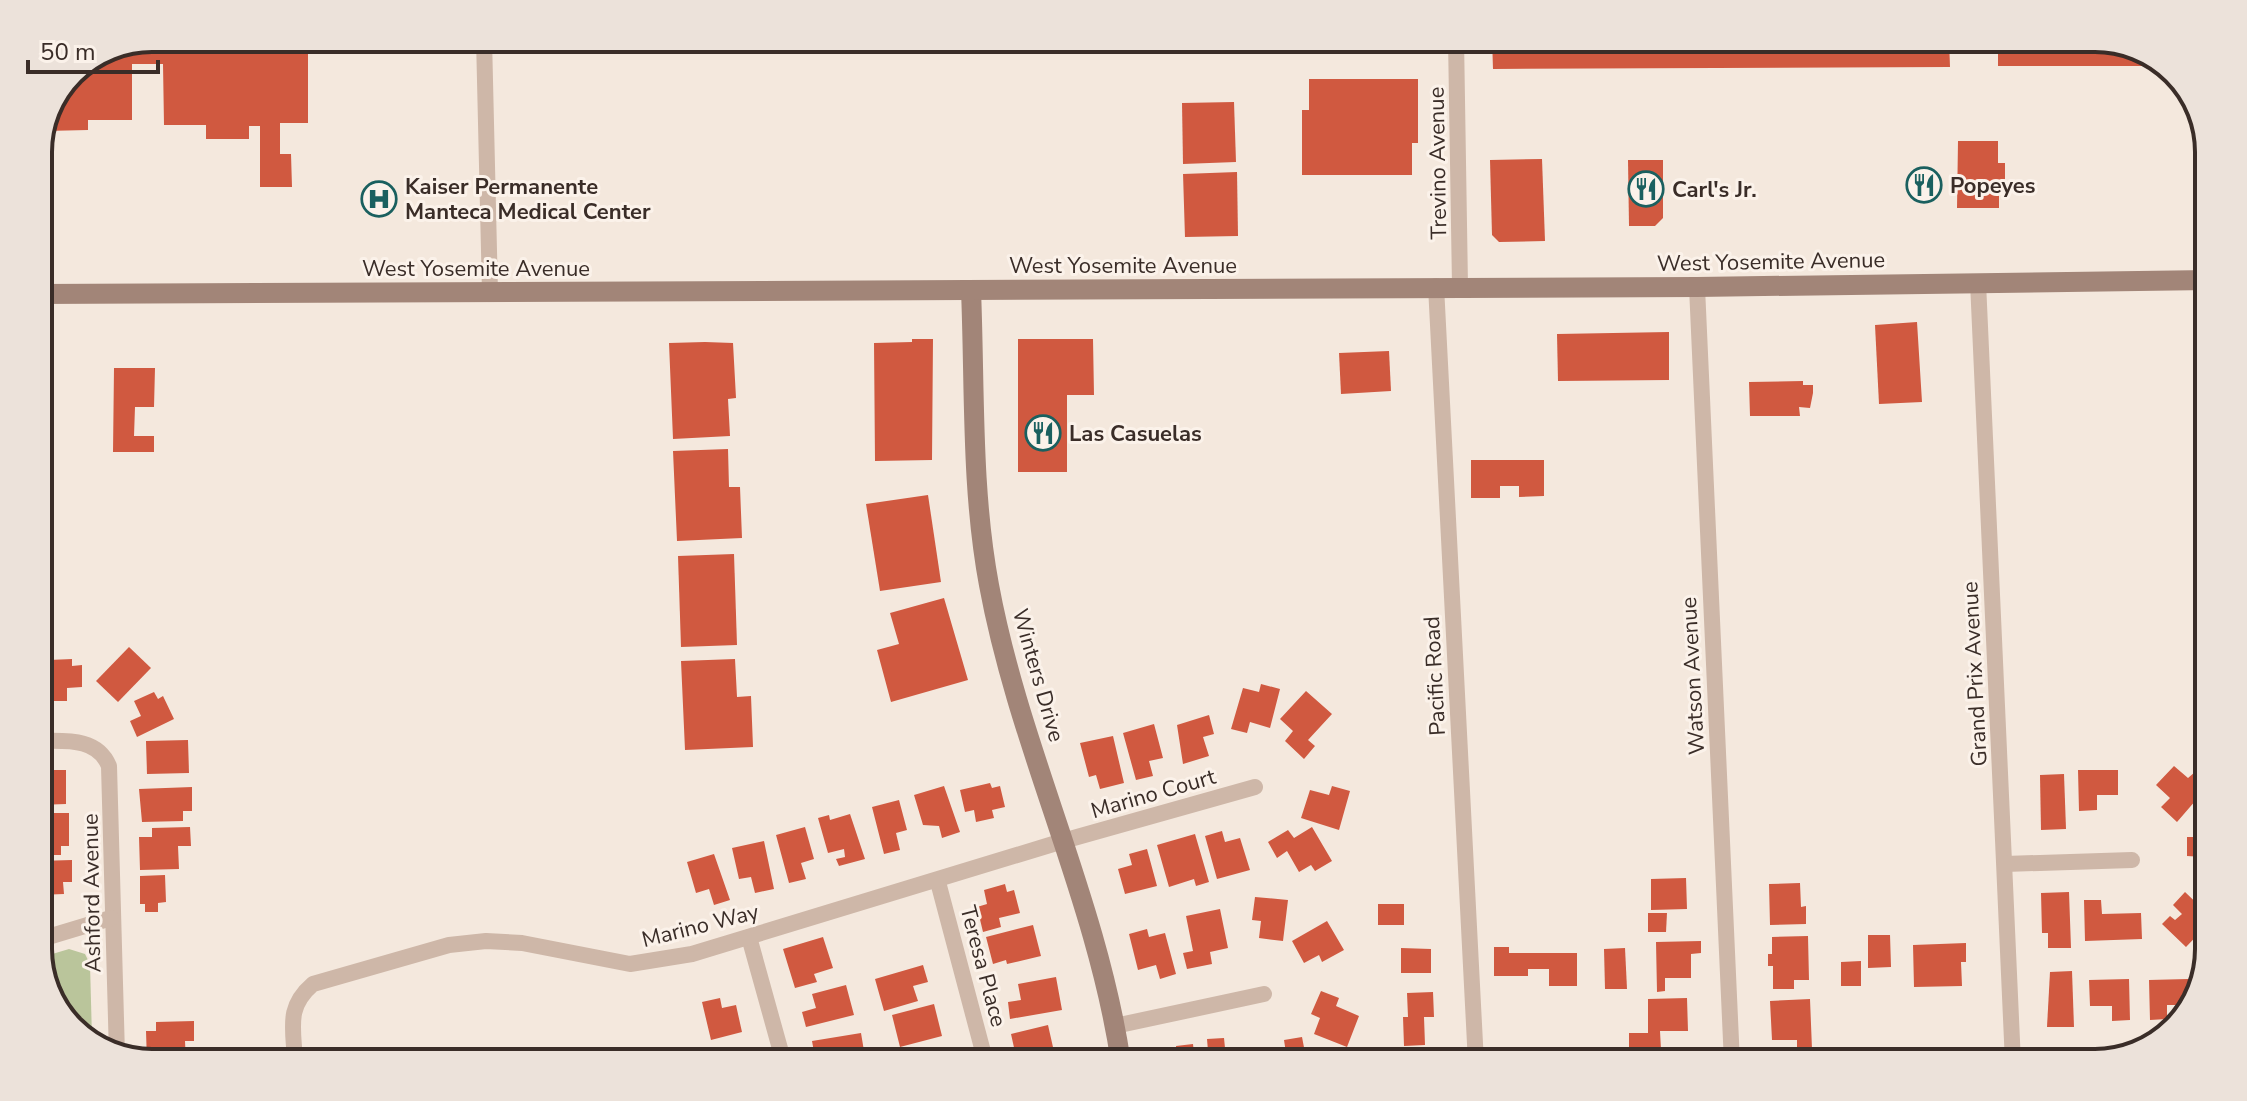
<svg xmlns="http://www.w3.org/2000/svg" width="2247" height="1101" font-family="'Nunito Sans',sans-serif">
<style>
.green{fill:#bac59b}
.building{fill:#d05940}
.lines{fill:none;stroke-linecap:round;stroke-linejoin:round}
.street{stroke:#ceb7a8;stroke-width:16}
.secondary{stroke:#a28578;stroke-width:20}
.labels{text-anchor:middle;stroke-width:6;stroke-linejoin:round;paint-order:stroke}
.street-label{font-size:22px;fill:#3a2d28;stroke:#fbf2ea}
.poi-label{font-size:22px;font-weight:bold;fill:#3a2d28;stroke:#fbf2ea;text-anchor:start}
.rim{fill:none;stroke:#3a2d28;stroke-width:4}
</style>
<rect width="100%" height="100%" fill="#f4e8dd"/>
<path class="green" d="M69,949L85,954L90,964L92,1038L87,1039L57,1013L39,958Z"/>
<g class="building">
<path d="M152,38H308V123H280V154H291L292,187H260V126H249V139H206V125H164L163,64H132V120H88V130L45,131L72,71Z"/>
<path d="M1492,38H1949L1950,67L1493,69Z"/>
<path d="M1998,38H2095L2145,50L2165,66H1998Z"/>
<path d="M1309,79H1418V143H1412V175H1302V110H1309Z"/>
<path d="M1234,102L1236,162L1183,164L1182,103Z"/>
<path d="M1958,141H1998V163H2005V193L1999,192V208H1957Z"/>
<path d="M1542,159L1545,241L1499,242L1492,235L1490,160Z"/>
<path d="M1628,160H1663V218L1655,226H1629Z"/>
<path d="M1237,172L1238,236L1185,237L1183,174Z"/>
<path d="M1917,322L1922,402L1879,404L1875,325Z"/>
<path d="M1669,332V380L1558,381L1557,334Z"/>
<path d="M912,339H933L932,460L875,461L874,343L912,342Z"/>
<path d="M1018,339H1093L1094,395H1067V472H1018Z"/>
<path d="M705,342L733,343L736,398L728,399L730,436L673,439L669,343Z"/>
<path d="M1389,351L1391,391L1341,394L1339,353Z"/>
<path d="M114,368H155L154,407H135L134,436H154V452H113Z"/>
<path d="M1803,381V385H1813V393L1810,408L1799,407L1800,416H1750L1749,382Z"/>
<path d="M728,449L729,487H740L742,538L677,541L673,451Z"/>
<path d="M1471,460H1544V496L1519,497V486H1500V498H1471Z"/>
<path d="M928,495L941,582L880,591L866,504Z"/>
<path d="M734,554L737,645L681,647L678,556Z"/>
<path d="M944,598L968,680L891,702L877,650L899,644L890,613Z"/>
<path d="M129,647L151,668L118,702L96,681Z"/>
<rect x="38" y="656" width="5" height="40"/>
<path d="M72,659V666L82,665V687L67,688V701H50L49,660Z"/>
<path d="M735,659L737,697L751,696L753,747L685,750L681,661Z"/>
<path d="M1261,684L1280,689L1270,728L1250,722L1247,733L1231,729L1243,688L1259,692Z"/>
<path d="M1306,691L1332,714L1308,740L1315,746L1304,759L1285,741L1293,731L1280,719Z"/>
<path d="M154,692L158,699L163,696L174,719L137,737L130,721L141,716L134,701Z"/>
<path d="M1209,715L1214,734L1203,737L1209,756L1183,764L1177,725Z"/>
<path d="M1154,724L1163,758L1149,761L1153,776L1136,780L1123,733Z"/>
<path d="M1113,736L1124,783L1100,789L1096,775L1089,777L1080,743Z"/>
<path d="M188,740L189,773L147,774L146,741Z"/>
<path d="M2174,766L2188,778L2195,772L2209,785L2177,822L2161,807L2170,798L2156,785Z"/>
<path d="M38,770H66V804L38,805Z"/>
<path d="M2078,770H2118V795H2097V810L2079,811Z"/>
<path d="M2064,774L2066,829L2041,830L2040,775Z"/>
<path d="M990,783L992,788L1000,786L1005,807L992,810L994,818L976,822L974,810L965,812L960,790Z"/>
<path d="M944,786L960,832L942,838L939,826L923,825L914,795Z"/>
<path d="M1332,786L1350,791L1339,830L1301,818L1310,790L1329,795Z"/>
<path d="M192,787V811H183V821L142,822L139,789Z"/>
<path d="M899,800L907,830L896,833L900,850L884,854L872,807Z"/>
<path d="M38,813H69V846H61V855H38Z"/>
<path d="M850,814L865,859L839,866L836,859L845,857L844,849L828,853L818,818L829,815L830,820Z"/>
<path d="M190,827L191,846H178L179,869L140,870L139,837H152V828Z"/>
<path d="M805,827L814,859L801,863L806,879L789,883L776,835Z"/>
<path d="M1312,827L1332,861L1315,871L1311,865L1299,872L1287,851L1277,858L1268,842L1288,830L1294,838Z"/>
<path d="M1222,831L1225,842L1240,838L1250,870L1217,879L1205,836Z"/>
<path d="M1195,834L1209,882L1196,886L1194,879L1169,887L1157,845Z"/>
<path d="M2187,837H2209V878H2202L2203,857L2187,856Z"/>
<path d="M764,841L774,889L755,893L751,877L739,879L732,848Z"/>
<path d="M1147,849L1157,886L1125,894L1118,869L1132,865L1129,854Z"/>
<path d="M714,854L730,900L714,905L709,889L696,893L687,862Z"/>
<path d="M72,860V882H63L64,894L38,895V861Z"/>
<path d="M165,875L166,902L158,903V912H145V904H140V876Z"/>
<path d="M1686,878L1687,909L1651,910V879Z"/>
<path d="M1800,883L1801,907L1806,906V924L1770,925L1769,884Z"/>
<path d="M1005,884L1007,892L1014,890L1020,913L999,918L1001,927L983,932L977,907L987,904L984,890Z"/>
<path d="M2069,892L2071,948H2048V933H2042L2041,893Z"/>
<path d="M2185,892L2209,915V923L2186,947L2162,924L2170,916L2175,920L2182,914L2173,905Z"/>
<path d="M1255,897L1288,900L1283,941L1259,938L1261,921L1252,920Z"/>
<path d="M2084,900H2101L2102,914L2141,913L2142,939L2085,941Z"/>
<rect x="1378" y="904" width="26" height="21"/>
<path d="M1220,909L1228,948L1210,952L1212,964L1187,969L1183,953L1193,951L1186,916Z"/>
<path d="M1648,913H1667L1666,932H1648Z"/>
<path d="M1327,921L1344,950L1322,962L1319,955L1304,963L1292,941Z"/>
<path d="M1033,925L1041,956L1007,964L1006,960L993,964L986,937Z"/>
<path d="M1147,929L1149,937L1165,933L1176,974L1160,979L1156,965L1138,970L1129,934Z"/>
<path d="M1868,935H1890L1891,967L1868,968Z"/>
<path d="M1808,936L1809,980H1794V989H1773V966H1768V954H1772V937Z"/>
<path d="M823,937L833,968L814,974L817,982L795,988L783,949Z"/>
<path d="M1701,941V953L1691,954V978H1665V991L1657,992L1656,942Z"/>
<path d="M1966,943V962H1961L1962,986L1914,987L1913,945Z"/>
<path d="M1494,947H1509V953H1577V986H1549V969H1528V976H1494Z"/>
<path d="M1401,948L1431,949V973H1401Z"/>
<path d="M1625,948L1627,989H1605L1604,949Z"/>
<path d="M1861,961V986H1841V962Z"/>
<path d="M923,965L928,982L913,986L918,1001L884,1011L875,979Z"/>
<path d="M2072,971L2074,1027H2047L2050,972Z"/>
<path d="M1056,977L1062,1010L1010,1019L1008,1002L1021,1000L1018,984Z"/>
<path d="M2129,979L2130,1020L2112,1021V1006H2090L2089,980Z"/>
<path d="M2188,979V1005H2167V1019L2150,1020L2149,980Z"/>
<path d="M846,985L854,1015L806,1027L802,1012L816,1008L812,994Z"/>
<path d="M1321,991L1339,998L1336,1006L1359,1016L1347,1047L1314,1034L1320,1018L1311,1014Z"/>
<path d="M1433,992L1434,1017H1424L1425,1045L1404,1046L1403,1017H1408L1407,993Z"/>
<path d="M720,998L722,1008L736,1005L742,1032L711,1040L702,1002Z"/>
<path d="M1687,998L1688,1031H1660L1661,1050H1629V1033H1648V999Z"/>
<path d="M1810,999L1812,1049H1797V1040H1772L1770,1001Z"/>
<path d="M934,1004L942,1036L900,1047L892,1015Z"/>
<path d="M194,1021V1041H185L186,1063L147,1062L146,1031H156V1022Z"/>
<path d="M1048,1025L1055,1056L1028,1062L1026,1050L1015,1052L1011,1034Z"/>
<path d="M861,1033L866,1063H834L833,1057L825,1059L826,1063H816L812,1041Z"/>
<path d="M1302,1037L1307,1063H1270L1269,1057L1286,1053L1284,1040Z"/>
<path d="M1224,1038L1225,1048H1242L1243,1063H1209L1207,1039Z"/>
<path d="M1193,1044L1195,1063H1159V1059L1177,1058L1176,1046Z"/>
<rect x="1511" y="1058" width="35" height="5"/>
</g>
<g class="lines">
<g class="street">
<path d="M484,38L490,293"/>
<path d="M1456,38L1460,286"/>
<path d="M1978,282L2013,1063"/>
<path d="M1436,286L1476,1063"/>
<path d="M1697,287L1732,1063"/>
<path d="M38,741C65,741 97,737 109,766L117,1055"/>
<path d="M2005,864L2132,860"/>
<path d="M938,882L986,1063"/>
<path d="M749,937L784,1063"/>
<path d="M38,940L111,918"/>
<path d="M1115,1026L1264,994"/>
<path d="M295,1063C294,1029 285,1008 313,984L449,945L486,941L522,943L630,964L692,954L1063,841L1255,787"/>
</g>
<g class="secondary">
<path d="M971,290C975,388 971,489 989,585C1019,748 1097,899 1121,1063"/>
<path d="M38,294L1697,287L2209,280"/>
</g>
</g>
<defs>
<symbol id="restaurant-ring" viewBox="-11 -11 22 22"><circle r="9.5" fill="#fbf2ea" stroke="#1a605f" stroke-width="1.5"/><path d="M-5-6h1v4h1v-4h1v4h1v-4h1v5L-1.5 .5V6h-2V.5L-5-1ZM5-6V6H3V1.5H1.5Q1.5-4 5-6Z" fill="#1a605f"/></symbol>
<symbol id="hospital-ring" viewBox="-11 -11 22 22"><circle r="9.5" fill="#fbf2ea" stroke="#1a605f" stroke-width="1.5"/><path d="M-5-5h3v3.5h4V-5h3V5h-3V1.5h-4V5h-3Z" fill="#1a605f"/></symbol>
</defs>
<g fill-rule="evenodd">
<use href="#restaurant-ring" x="1904" y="165" width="40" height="40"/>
<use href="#restaurant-ring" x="1626" y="169" width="40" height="40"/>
<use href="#hospital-ring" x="359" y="179" width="40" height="40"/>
<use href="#restaurant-ring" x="1023" y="413" width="40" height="40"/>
</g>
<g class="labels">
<g class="street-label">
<text transform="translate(1437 163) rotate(-91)" y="8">Trevino Avenue</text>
<text transform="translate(1771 261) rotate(-1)" y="8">West Yosemite Avenue</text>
<text x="1123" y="273">West Yosemite Avenue</text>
<text x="476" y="276">West Yosemite Avenue</text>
<text transform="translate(1974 674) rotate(-93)" y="8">Grand Prix Avenue</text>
<text transform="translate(1039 675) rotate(74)" y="8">Winters Drive</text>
<text transform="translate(1434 676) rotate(-93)" y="8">Pacific Road</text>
<text transform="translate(1692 676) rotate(-93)" y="8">Watson Avenue</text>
<text transform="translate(1153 793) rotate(-16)" y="8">Marino Court</text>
<text transform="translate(91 893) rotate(-91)" y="8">Ashford Avenue</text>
<text transform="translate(700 925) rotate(-14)" y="8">Marino Way</text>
<text transform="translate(984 966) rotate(75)" y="8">Teresa Place</text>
</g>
<g class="poi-label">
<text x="1950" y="193">Popeyes</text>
<text x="405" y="194">Kaiser Permanente<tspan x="405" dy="25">Manteca Medical Center</tspan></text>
<text x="1672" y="197">Carl's Jr.</text>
<text x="1069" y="441">Las Casuelas</text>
</g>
</g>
<path d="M0 0H2247V1101H0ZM152 52H2095A100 100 0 0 1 2195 152V949A100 100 0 0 1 2095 1049H152A100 100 0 0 1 52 949V152A100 100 0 0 1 152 52Z" fill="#ece2da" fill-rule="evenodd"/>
<path class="rim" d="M152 52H2095A100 100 0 0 1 2195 152V949A100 100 0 0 1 2095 1049H152A100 100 0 0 1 52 949V152A100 100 0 0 1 152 52Z"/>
<path d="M28 60v12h130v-12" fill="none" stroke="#3a2d28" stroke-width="4"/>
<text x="40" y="60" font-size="24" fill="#3a2d28" stroke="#fbf2ea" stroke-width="6" paint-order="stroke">50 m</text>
</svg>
